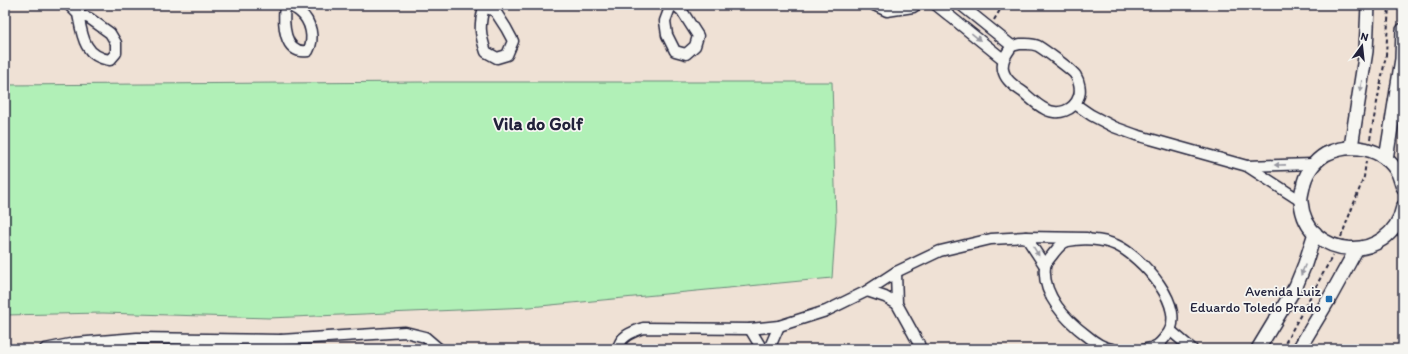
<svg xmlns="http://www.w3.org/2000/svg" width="1408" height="354" font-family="Itim,sans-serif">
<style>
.green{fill:#b1f0b7;stroke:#6a8979}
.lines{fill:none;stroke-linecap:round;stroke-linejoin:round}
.minor-casing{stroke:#22223b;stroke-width:13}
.major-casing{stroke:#22223b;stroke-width:16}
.path{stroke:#22223b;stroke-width:2;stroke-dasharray:4 3;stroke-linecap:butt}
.minor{stroke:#f6f6f2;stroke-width:10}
.major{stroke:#f6f6f2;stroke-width:13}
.oneway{fill:#9797a0}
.poi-dot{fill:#1f6fb2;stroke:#f6f6f2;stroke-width:1.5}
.labels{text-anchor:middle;stroke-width:3.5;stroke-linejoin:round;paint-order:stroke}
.poi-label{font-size:14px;fill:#22223b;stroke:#f6f6f2;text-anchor:end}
.district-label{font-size:18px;font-weight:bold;fill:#22223b;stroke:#f6f6f2}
</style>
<rect width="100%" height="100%" fill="#efe1d5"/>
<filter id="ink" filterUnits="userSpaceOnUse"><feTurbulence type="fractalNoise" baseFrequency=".025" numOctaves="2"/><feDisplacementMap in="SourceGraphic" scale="8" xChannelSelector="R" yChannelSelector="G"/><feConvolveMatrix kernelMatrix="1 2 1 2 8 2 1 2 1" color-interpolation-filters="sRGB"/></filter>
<g filter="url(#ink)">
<path class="green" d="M424,82H832L836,220L832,278L530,307L269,318L103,313L5,315V85Z"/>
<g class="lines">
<defs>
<g id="minor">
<path d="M69,5L78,14L89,18L110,33L116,43V53L110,60C84,57 82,35 78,14"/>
<path d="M285,5C283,22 283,55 308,51C315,39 311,21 300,12C297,9 292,7 288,5"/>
<path d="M483,5L484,7C479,26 480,34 486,52L497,58L507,55L513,41L506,28L495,11L484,7"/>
<path d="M671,5L665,21L667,35L675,51L686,54L695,46L698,36L682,11L675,5"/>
<path d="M874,5L887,11L913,7L916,5"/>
<path d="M936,5L1003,59"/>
<path d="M961,5L1012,46"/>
<path d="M1020,44C1026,44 1032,43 1038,46C1043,49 1074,71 1076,76C1079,81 1081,90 1079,96C1074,111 1058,116 1045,109C1037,105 1030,98 1023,92C1016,87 1007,82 1004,73C1000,63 1006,54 1012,46Z"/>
<path d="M1075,104L1091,115L1114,127L1136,135L1247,166L1313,164"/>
<path d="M1247,166L1301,201"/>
<path d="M1026,237L1045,266"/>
<path d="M896,272L897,304L919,344L920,349"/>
<path d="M867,291L885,297L897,304"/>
<path d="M750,329L762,349"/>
<path d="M1171,331L1192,349"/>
<path d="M45,349L75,343L137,338L281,340L405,332L425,337L439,349"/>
<path d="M276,349L281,340"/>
<path d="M618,349C620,336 632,332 643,328L750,329L779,326L826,311L867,291L896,272L940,251L991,239L1026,237L1087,238"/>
<path d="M769,349L779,326"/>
<path d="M1112,349C1102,348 1093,341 1086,335C1066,320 1042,295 1045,267C1045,263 1050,258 1053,254C1056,250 1062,242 1068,241C1083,238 1102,239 1116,245C1141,256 1190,309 1166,336C1160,344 1156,348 1146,349"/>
</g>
<g id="major">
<path d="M1351,147L1366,51L1368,5"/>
<path d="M1386,159L1402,59L1403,30"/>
<path d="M1403,187C1401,183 1400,177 1398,173C1383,147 1351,142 1326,154C1314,161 1305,174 1303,187C1302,192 1300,198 1301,202C1306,261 1391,265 1403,207"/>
<path d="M1258,349L1296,286L1305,264L1315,233"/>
<path d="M1299,349L1329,299L1356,250"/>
</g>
</defs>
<use href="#minor" class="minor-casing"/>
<use href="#major" class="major-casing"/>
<g class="path">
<path d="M994,20L1003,5"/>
<path d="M1370,139L1386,55L1389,5"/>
<path d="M1341,237L1364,177L1366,161"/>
<path d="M1282,349L1333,255"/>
</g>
<use href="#minor" class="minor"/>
<use href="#major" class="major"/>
</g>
<defs><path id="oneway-solid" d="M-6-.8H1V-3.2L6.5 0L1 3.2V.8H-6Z"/></defs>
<g class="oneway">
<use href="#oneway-solid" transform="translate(976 37) rotate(39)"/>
<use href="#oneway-solid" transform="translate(1361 86) rotate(99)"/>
<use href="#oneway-solid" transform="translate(1280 165) rotate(179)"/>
<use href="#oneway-solid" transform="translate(1036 251) rotate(58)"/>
<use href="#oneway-solid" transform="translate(1303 270) rotate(112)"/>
</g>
</g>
<rect class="poi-dot" x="1325" y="295" width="8" height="8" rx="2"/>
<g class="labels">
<g class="poi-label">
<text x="1321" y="296">Avenida Luiz<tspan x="1321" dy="16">Eduardo Toledo Prado</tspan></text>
</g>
<g class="district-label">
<text x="538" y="130">Vila do Golf</text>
</g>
</g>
<rect width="1408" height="354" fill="none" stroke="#f6f6f2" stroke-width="20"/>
<rect x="10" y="10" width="1388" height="334" fill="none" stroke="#22223b" stroke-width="1.5" filter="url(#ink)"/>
<g transform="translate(1362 46) rotate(15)" stroke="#f6f6f2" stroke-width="3" paint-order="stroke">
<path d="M0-3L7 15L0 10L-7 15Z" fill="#22223b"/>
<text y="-6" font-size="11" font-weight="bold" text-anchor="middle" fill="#22223b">N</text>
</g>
</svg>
